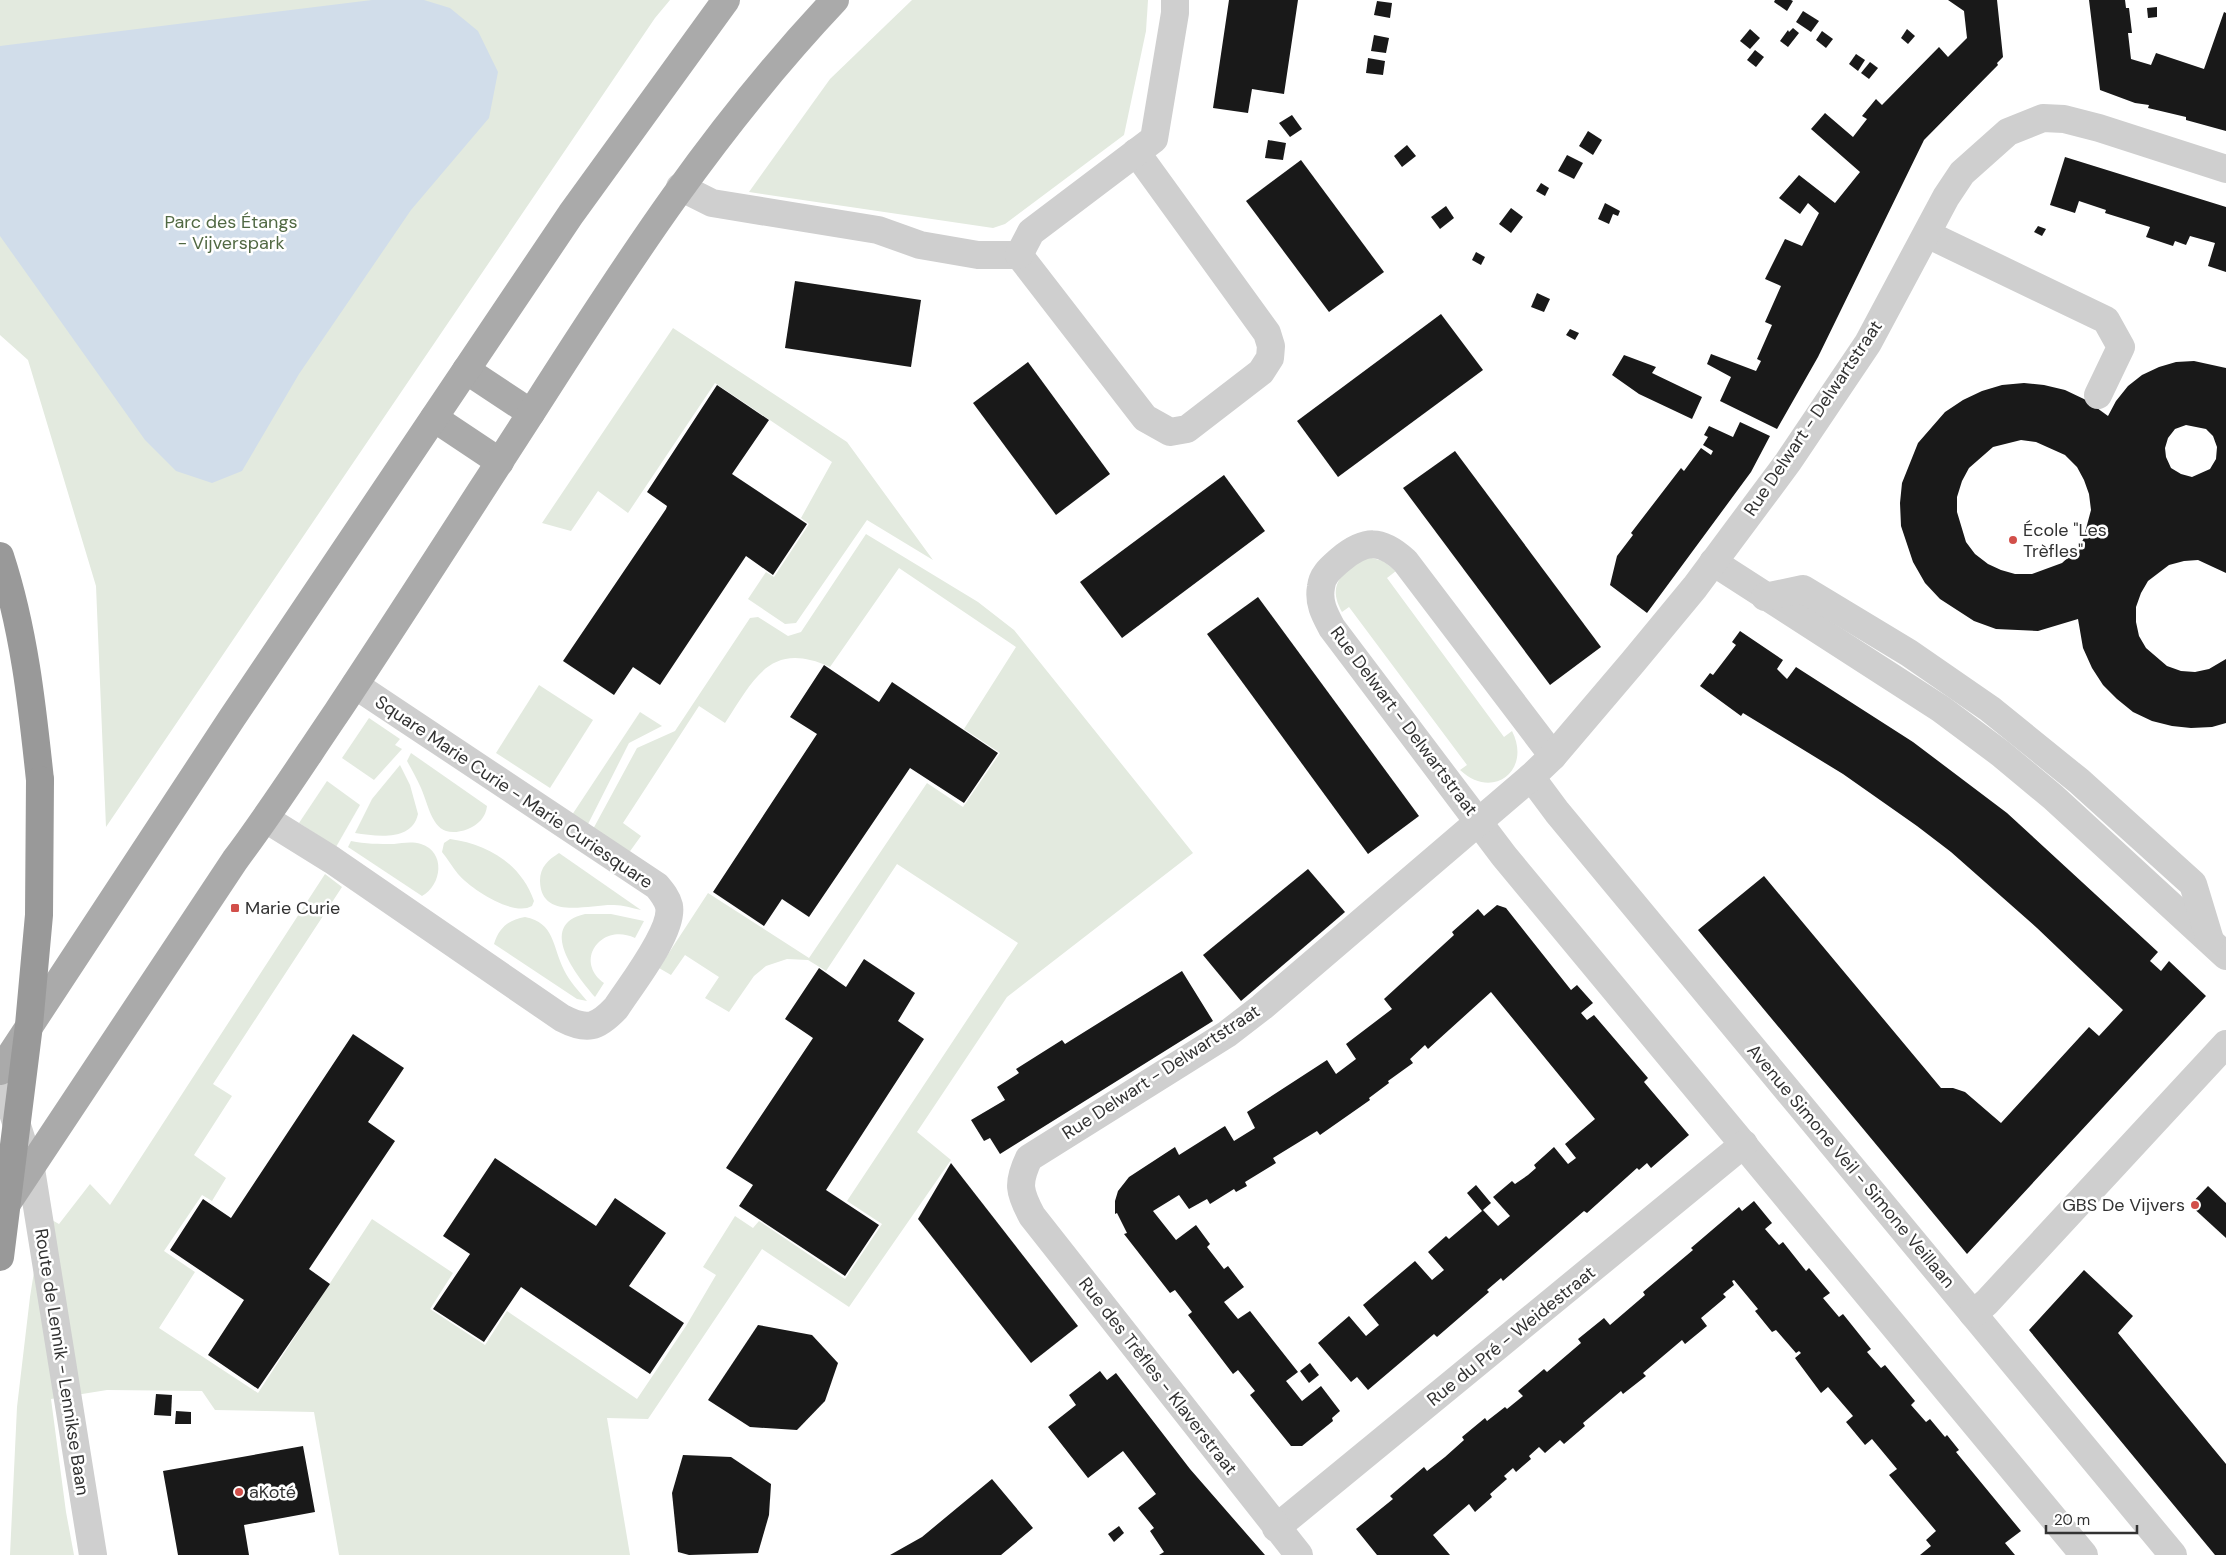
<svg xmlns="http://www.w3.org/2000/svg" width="2226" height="1555" font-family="'DM Sans',sans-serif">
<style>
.green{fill:#e3eadf}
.water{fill:#d1ddea}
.building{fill:#191919;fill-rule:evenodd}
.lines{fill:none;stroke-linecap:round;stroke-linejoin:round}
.minor{stroke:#cfcfcf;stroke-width:28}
.major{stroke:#aaa;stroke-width:28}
.highway{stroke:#999;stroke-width:28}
.highway-bridge{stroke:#999;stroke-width:28}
.poi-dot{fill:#d24f4a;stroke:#fff;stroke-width:2}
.labels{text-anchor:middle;stroke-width:5;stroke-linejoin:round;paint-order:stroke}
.park-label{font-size:18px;fill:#516943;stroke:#fff}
.street-label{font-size:18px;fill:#323232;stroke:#fff}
.poi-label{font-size:18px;fill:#323232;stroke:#fff;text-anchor:start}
</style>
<rect width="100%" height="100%" fill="#fff"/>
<g class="green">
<path d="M0,0H670L655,18L106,827L96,586L28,360L0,335Z"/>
<path d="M912,0H1148L1146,31L1124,135L1005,224L993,228L749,192L830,79Z"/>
<path d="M673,328L847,442L933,560L867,520L796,623L785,624L748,599L766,572L774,577L809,524L801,518L832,462L715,383L628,513L598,491L571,531L542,523Z"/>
<path d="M866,534L978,602L1014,630L1193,853L1007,997L917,1132L951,1160L849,1307L762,1249L648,1419L607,1418L630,1555H339L314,1412L215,1410L202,1391L107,1390L51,1399L66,1512L74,1555H10L17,1407L30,1297L43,1215L59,1224L90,1184L110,1205L325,874L342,887L213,1084L232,1096L194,1155L226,1178L212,1201L202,1195L164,1251L195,1272L159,1328L258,1393L372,1219L453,1273L430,1309L485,1345L507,1311L637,1399L686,1326L716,1275L703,1267L735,1216L753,1228L759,1221L845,1279L882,1224L847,1201L1018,943L897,864L826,971L808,960L787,959L766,966L754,976L729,1012L705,998L719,977L685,955L671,975L659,968L708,893L809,958L927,783L963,807L1000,753L964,729L1016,647L899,568L830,667C770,640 754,679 725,723L699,706L623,823L641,836L628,854L592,831L637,748L675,731L750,618L758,617L788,636L801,632Z"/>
<path d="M1372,558L1383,561L1396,571L1387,578L1504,737L1512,731C1532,770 1493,801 1460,770L1467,765L1349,607L1342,612C1329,588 1338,580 1353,561Z"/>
<path d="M539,685L593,720L550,788L496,753Z"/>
<path d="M640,712L662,726L629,743L586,828L570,818Z"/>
<path d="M369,718L400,739L395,745L402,749L374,780L342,758Z"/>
<path d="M411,753L487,806C486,817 478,825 468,829C433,842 431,811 421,788C417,779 412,770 407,761Z"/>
<path d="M400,765L410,785L418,814C412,842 376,836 355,833L372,799Z"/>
<path d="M327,781L360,805L336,847L299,823Z"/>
<path d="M450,839C488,844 521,864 534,901L532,906C513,917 471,889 458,874C452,867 448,859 442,852L444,843Z"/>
<path d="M351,841C365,844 379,844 394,844C402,843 412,841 421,844C446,852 442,885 422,896L348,847Z"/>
<path d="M559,853L641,910C632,908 623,905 614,905C589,904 541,921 540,881C540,867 548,860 559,853Z"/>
<path d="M585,914H611L644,921L635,938C602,922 573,960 604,983L595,997C577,976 536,925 585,914Z"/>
<path d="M525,917C555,923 552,946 564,970C569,981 579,991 587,1001L577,999L494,944C499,928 508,920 525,917Z"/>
</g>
<path class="water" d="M372,0H424L450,8L478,31L498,72L489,118L411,210L299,374L242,471L212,483L176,471L145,440L0,236V46Z"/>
<g class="building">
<path d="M1229,0H1298L1284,94L1252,89L1248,113L1213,108Z"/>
<path d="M1775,0H1791L1793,1L1787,11L1774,2Z"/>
<path d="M1948,0H1997L2003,57L1997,63L1998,65L1924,140L1818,357L1777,429L1720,401L1731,377L1707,364L1711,354L1756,371L1761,361L1757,359L1772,325L1765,322L1781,286L1765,279L1785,239L1802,246L1819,213L1808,203L1800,214L1779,198L1799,175L1835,203L1860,172L1811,129L1825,113L1853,137L1867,119L1862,116L1876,99L1882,105L1939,47L1948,57L1967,38L1964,11Z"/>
<path d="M2089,0H2125L2126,8H2129L2132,33H2128L2131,59L2151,65L2156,53L2204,69L2224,12L2226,13V131L2186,120V117L2148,108L2149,105L2135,103L2100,90Z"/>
<path d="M1377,1L1392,3L1390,18L1374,15Z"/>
<path d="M2157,7V17L2148,18L2147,8Z"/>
<path d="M1803,11L1819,21L1811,32L1796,22Z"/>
<path d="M1793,28L1799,33L1788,47L1780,41L1788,30L1789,32Z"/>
<path d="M1750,29L1760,38L1750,49L1740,41Z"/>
<path d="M1907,29L1915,36L1908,44L1901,38Z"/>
<path d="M1822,31L1833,39L1826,48L1816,40Z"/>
<path d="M1374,35L1389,38L1386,53L1371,51Z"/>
<path d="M1755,50L1764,57L1756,67L1747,60Z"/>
<path d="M1856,54L1865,60L1858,71L1849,64Z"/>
<path d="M1368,58L1385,61L1383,75L1366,73Z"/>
<path d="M1870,62L1878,68L1869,79L1861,73Z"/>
<path d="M1292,115L1302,129L1290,137L1279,123Z"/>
<path d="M1588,131L1602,140L1593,155L1579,146Z"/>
<path d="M1268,140L1286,143L1283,160L1265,158Z"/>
<path d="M1407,145L1416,156L1402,167L1394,156Z"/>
<path d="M1567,155L1583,163L1574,179L1558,171Z"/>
<path d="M2065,157L2226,207V272L2208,266L2215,243L2190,236L2186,245L2175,241L2173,246L2146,237L2150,227L2105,213L2106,210L2079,201L2075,213L2050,205Z"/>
<path d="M1301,160L1384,272L1329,312L1246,201Z"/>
<path d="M1541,183L1549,188L1545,196L1536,191Z"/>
<path d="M1605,203L1620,211L1618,216L1613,214L1609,224L1598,219Z"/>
<path d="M1446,206L1454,218L1440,229L1431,217Z"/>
<path d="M1511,208L1523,217L1511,233L1499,224Z"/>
<path d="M2038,226L2046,229L2042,236L2034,232Z"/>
<path d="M1476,252L1485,257L1481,265L1472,260Z"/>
<path d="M795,281L921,300L911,367L785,348Z"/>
<path d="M1537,293L1550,299L1544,312L1531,307Z"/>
<path d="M1441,314L1483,370L1338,477L1297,421Z"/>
<path d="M1570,329L1579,333L1575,340L1566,335Z"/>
<path d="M1624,355L1656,367L1652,373L1702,397L1692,419L1639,394L1612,375Z"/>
<path d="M2194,361L2226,368V573L2198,560L2184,561L2169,565L2148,581L2141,593L2136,607V622L2139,636L2146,648L2167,666L2181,671L2195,672L2209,669L2226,659V723L2212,727L2191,728L2172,726L2152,721L2133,712L2117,699L2103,685L2092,668L2083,648L2078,619L2038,631L1996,629L1974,621L1940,599L1925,583L1913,562L1901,526L1900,503L1902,483L1918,443L1945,412L1963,400L1982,391L2002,385L2024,383L2044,385L2065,390L2086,400L2108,416L2116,401L2128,386L2142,375L2159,367L2176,362ZM2186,425L2206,429L2213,436L2217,447L2216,459L2210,469L2192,477L2181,474L2171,468L2166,457L2165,448L2168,438L2175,429ZM2021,440L2036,442L2065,455L2077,467L2084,480L2089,494L2091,510L2083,540L2073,553L2062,563L2032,574H2015L2001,570L1988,564L1975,554L1966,542L1957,512V497L1962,481L1969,468L1993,447Z"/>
<path d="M1028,362L1110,474L1056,515L973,403Z"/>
<path d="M717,385L769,420L732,474L807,524L773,575L746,556L660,685L633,667L614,695L563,661L666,509L667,506L647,492Z"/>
<path d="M1740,422L1770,436L1751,472L1647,613L1610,585L1617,556L1633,535L1631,533L1681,468L1684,471L1701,448L1711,455L1713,451L1703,445L1708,437L1704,435L1709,426L1733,437Z"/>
<path d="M1455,451L1601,647L1550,685L1403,488Z"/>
<path d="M1224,475L1265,531L1122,638L1080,582Z"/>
<path d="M1258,597L1419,816L1368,854L1207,634Z"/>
<path d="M1740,631L1783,660L1777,669L1787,679L1796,667L1913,742L2007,813L2158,952L2150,961L2161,971L2169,961L2206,996L1967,1254L1698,930L1764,876L1941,1088H1953L1965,1092L2001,1123L2089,1027L2099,1036L2123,1010L2037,928L1951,852L1917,826L1843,774L1743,713L1741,716L1700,686L1710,673L1713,675L1736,645L1732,642Z"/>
<path d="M824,665L879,702L892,682L998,753L964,803L910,768L809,917L782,899L764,926L713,892L817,734L790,717Z"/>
<path d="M1308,869L1345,912L1241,1001L1203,955Z"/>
<path d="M1497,905L1506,908L1571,990L1577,985L1593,1003L1581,1013L1587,1020L1594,1015L1648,1078L1644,1082L1689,1135L1651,1168L1647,1163L1639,1170L1637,1168L1587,1213L1584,1211L1503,1281L1501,1278L1487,1290L1489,1292L1437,1337L1434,1334L1368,1390L1357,1377L1351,1382L1318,1343L1349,1316L1366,1336L1379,1325L1363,1305L1415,1261L1432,1280L1444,1270L1428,1252L1446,1236L1449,1239L1482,1211L1467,1193L1476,1185L1491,1203L1483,1210L1498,1226L1510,1216L1493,1197L1512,1181L1515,1184L1528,1175L1536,1168L1534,1165L1554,1147L1568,1164L1576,1158L1565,1144L1595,1119L1491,992L1428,1049L1425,1045L1410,1059L1413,1063L1388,1081L1389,1083L1369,1098L1370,1100L1320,1135L1317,1131L1273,1158L1276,1163L1245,1182L1247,1186L1236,1192L1234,1189L1210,1204L1207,1199L1189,1209L1179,1195L1153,1211L1176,1240L1196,1225L1210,1244L1207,1247L1224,1269L1228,1266L1244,1287L1224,1302L1238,1319L1250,1311L1298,1372L1286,1381L1302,1401L1321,1386L1340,1411L1332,1418L1333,1421L1302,1446H1291L1250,1395L1255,1391L1238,1370L1233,1374L1188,1315L1192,1312L1175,1290L1170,1293L1124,1234L1127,1233L1117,1213L1115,1214V1201L1118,1191L1129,1177L1175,1147L1179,1155L1225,1126L1234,1141L1255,1128L1247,1112L1327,1060L1336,1074L1356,1059L1346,1044L1392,1009L1384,999L1454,935L1452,932L1478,909L1484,916Z"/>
<path d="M864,959L915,993L898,1021L924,1039L826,1190L879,1225L845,1276L739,1206L753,1185L726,1168L813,1038L785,1019L819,968L846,987Z"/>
<path d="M1182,971L1213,1021L1000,1154L990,1138L984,1141L971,1120L1005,1100L997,1087L1019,1073L1016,1069L1062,1040L1065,1044Z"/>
<path d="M353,1034L404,1068L368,1122L395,1141L309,1269L330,1284L258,1389L208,1355L244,1300L170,1250L203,1199L231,1218Z"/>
<path d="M495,1158L596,1226L615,1198L666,1233L629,1286L684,1323L650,1374L521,1287L484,1342L433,1309L470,1254L443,1236Z"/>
<path d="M951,1163L1078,1326L1031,1363L918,1219Z"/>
<path d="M2208,1186L2226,1203V1238L2190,1205Z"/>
<path d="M1754,1201L1772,1223L1765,1229L1779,1245L1783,1242L1806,1271L1809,1268L1830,1293L1823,1298L1839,1317L1843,1314L1871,1349L1867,1352L1881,1368L1885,1365L1915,1401L1911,1405L1926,1422L1930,1419L1945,1437L1947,1435L1959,1450L1956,1452L2021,1531L2005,1543L2015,1555H1920L1931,1546L1926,1540L1936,1531L1889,1475L1897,1469L1872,1439L1865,1445L1846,1422L1853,1416L1828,1387L1821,1393L1795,1358L1801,1353L1799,1351L1796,1353L1776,1330L1772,1332L1755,1311L1758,1309L1734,1280L1732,1281L1734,1285L1723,1294L1726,1297L1701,1318L1707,1326L1685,1344L1682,1340L1643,1373L1646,1376L1623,1394L1621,1391L1583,1423L1585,1426L1564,1444L1560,1440L1545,1453L1539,1447L1529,1456L1531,1459L1516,1472L1513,1468L1504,1476L1507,1479L1490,1494L1492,1497L1475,1512L1469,1504L1433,1535L1450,1555H1377L1356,1529L1393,1499L1390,1496L1424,1467L1427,1471L1445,1457L1464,1440L1462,1437L1485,1418L1487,1421L1505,1407L1507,1409L1523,1396L1518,1391L1544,1369L1547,1372L1581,1343L1578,1339L1604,1318L1610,1325L1645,1295L1643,1292L1693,1250L1691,1248L1739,1207L1742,1211Z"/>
<path d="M2084,1270L2133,1316L2118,1333L2226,1464V1555H2215L2029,1330Z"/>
<path d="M758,1325L812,1335L838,1363L825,1401L797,1430L750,1427L708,1400Z"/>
<path d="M1310,1363L1319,1375L1309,1383L1300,1371Z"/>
<path d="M1100,1371L1107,1380L1116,1373L1190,1469L1265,1555H1159L1164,1552L1150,1531L1154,1528L1138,1508L1156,1494L1123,1451L1088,1478L1048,1427L1076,1405L1069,1395Z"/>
<path d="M156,1394L172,1395L171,1416L154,1415Z"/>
<path d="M176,1411L191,1412V1424H175Z"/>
<path d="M303,1446L315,1512L244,1525L249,1555H178L163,1471Z"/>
<path d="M683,1455L731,1457L771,1484L769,1515L758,1553L689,1555L678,1552L672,1493Z"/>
<path d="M992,1479L1033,1528L1001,1555H890L922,1537Z"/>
<path d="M1119,1526L1124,1533L1114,1542L1108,1534Z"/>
</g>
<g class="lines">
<g class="minor">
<path d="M680,187L712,203L878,230L920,245L978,255H1019"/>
<path d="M1927,234L2106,320L2121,347L2098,395"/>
<path d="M1019,255L1145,418L1170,432L1187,429L1261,372L1270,358L1271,346L1267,333L1136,152"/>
<path d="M1019,255L1031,232L1154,139L1175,13V0"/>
<path d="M1713,562L1941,709L2000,753L2053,797L2226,956"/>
<path d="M1765,597L1803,589L1909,653L1990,709L2079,781L2193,884L2210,940"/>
<path d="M1553,756L1405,561C1381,539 1365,539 1340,560C1331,568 1322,575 1321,587C1318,603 1325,615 1332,628L1504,856L2084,1555"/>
<path d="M1531,777L1557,812L2173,1555"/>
<path d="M266,819L332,860L562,1018C587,1031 597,1028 616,1008C630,986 674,931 669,906C667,898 662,892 657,886L355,685"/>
<path d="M0,1073L31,1169L93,1555"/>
<path d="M1973,1314L1987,1302L2226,1044"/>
<path d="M1276,1528L1744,1144"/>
<path d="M1299,1555L1032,1216C1019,1192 1017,1183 1029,1158L1227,1034L1262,1007L1531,777L1553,756L1633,662L1695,587L1788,462L1868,343L1946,197L1962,173L2008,132L2043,118L2064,119L2099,128L2226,169"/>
</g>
<g class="major">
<path d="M466,370L531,413"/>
<path d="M434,418L500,462"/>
<path d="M0,1071L232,718L571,214L726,0"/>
<path d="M2,1211L235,860C271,812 303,762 337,712C404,611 469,509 535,407C628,261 715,127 835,0"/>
</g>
<path class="highway" d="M0,556C24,629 32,704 40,780"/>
<path class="highway-bridge" d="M0,1257L29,1025L39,915L40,780"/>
</g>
<g class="poi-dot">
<circle cx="2013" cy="540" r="5"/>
<rect x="230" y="903" width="10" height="10" rx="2.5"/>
<circle cx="2195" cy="1205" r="5"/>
<circle cx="239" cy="1492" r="5"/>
</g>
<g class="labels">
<g class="park-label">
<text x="231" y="228">Parc des Étangs<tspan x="231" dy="21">- Vijverspark</tspan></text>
</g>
<g class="street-label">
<text transform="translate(1813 418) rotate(-56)" y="6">Rue Delwart - Delwartstraat</text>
<text transform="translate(1404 721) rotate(53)" y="6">Rue Delwart - Delwartstraat</text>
<text transform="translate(514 792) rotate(34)" y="6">Square Marie Curie - Marie Curiesquare</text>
<text transform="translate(1161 1072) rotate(-33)" y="6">Rue Delwart - Delwartstraat</text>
<text transform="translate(1851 1166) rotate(50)" y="6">Avenue Simone Veil - Simone Veillaan</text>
<text transform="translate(1511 1336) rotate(-39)" y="6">Rue du Pré - Weidestraat</text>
<text transform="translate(62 1362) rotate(81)" y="6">Route de Lennik - Lennikse Baan</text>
<text transform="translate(1158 1376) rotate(52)" y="6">Rue des Trèfles - Klaverstraat</text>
</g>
<g class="poi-label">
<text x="2023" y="536">École "Les<tspan x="2023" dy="21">Trèfles"</tspan></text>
<text x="245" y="914">Marie Curie</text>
<text x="2185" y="1211" text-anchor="end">GBS De Vijvers</text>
<text x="249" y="1498">aKoté</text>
</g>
</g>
<path d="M2046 1525v8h91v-8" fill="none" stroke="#323232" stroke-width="2.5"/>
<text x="2054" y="1525" font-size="15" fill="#323232" stroke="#ffffff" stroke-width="4" paint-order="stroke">20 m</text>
</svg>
